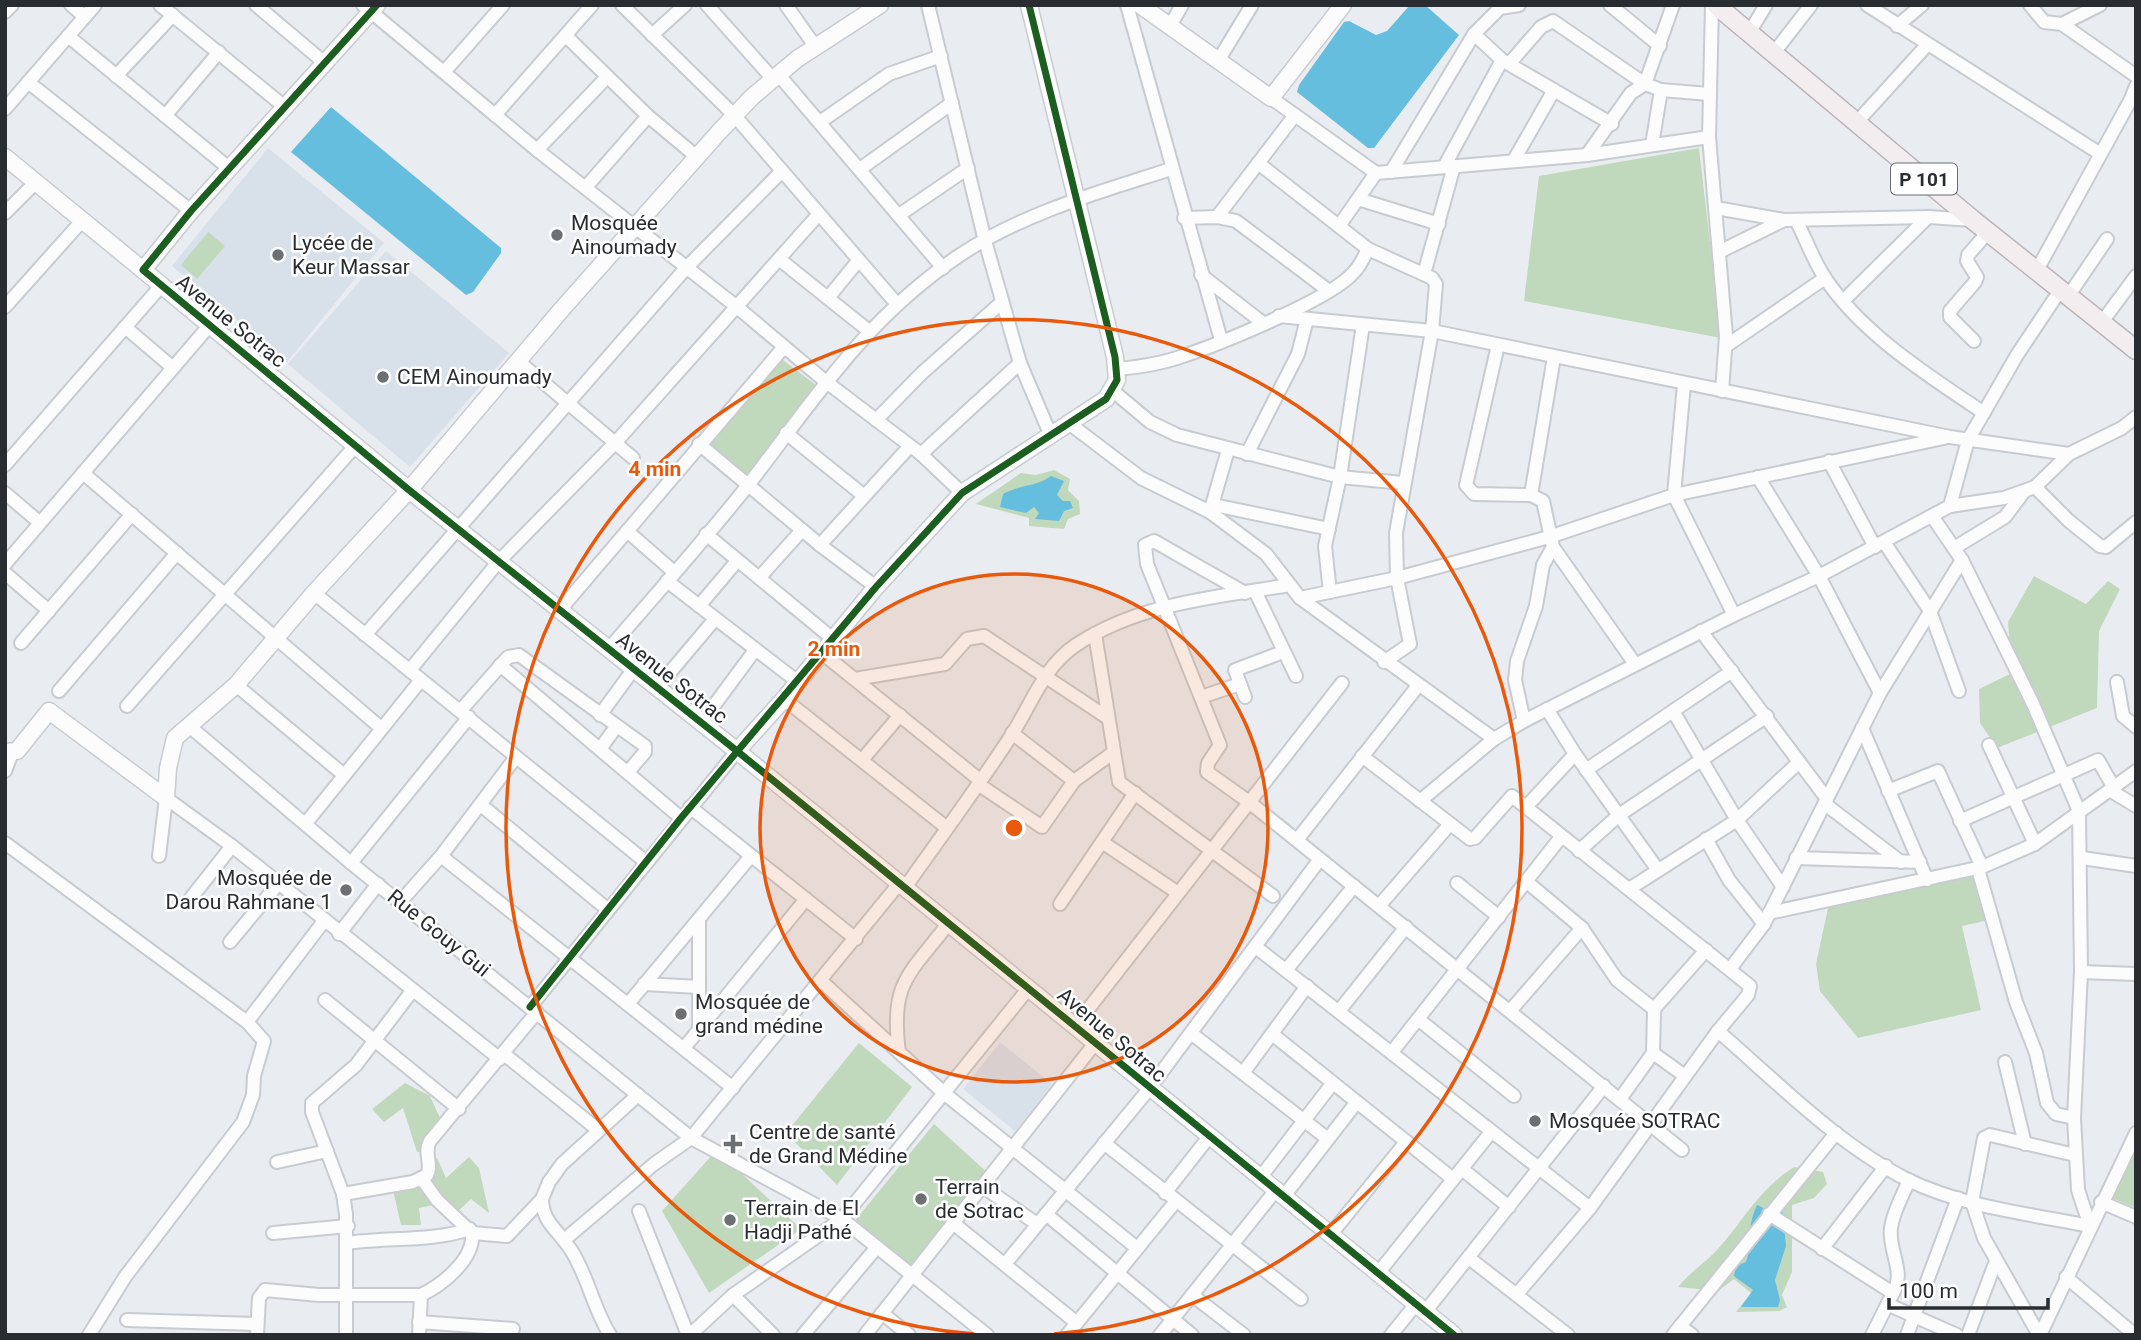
<svg xmlns="http://www.w3.org/2000/svg" width="2141" height="1340" font-family="Roboto,sans-serif">
<style>
.built{fill:#d8e0ea}
.green{fill:#c0d9bd}
.water{fill:#65bede}
.lines{fill:none;stroke-linecap:round;stroke-linejoin:round}
.street-casing{stroke:#c8cbcf;stroke-width:16}
.secondary-casing{stroke:#c8cbcf;stroke-width:19}
.primary-casing{stroke:#bdb4b9;stroke-width:21}
.street{stroke:#fcfcfd;stroke-width:12}
.secondary{stroke:#fcfcfd;stroke-width:16}
.primary{stroke:#f2edef;stroke-width:18}
.cycleway-casing{stroke:#fff;stroke-width:11}
.cycleway{stroke:#1b5e20;stroke-width:7}
.ring{fill:none;stroke:#e8590c;stroke-width:3.5}
.poi-dot{fill:#6c7074;stroke:#fff;stroke-width:2.5}
.labels{text-anchor:middle;stroke-width:5;stroke-linejoin:round;paint-order:stroke}
.shield{fill:#fff;stroke:#696b6e;stroke-width:2}
.shield-label{font-size:19px;font-weight:bold;fill:#292c30}
.poi-label{font-size:21px;fill:#292c30;stroke:#fff;text-anchor:start}
.street-label{font-size:21px;fill:#292c30;stroke:#fff}
.centre{fill:#e8590c;stroke:#fff;stroke-width:3.5}
.ring-label{font-size:21px;text-anchor:middle;font-weight:bold;fill:#e8590c;stroke:#fff;stroke-width:5;stroke-linejoin:round;paint-order:stroke}
</style>
<rect width="100%" height="100%" fill="#e9edf2"/>
<g class="built">
<path d="M268,148L384,243L287,362L172,266Z"/>
<path d="M386,251L509,353L410,467L288,364Z"/>
<path d="M1000,1042L1052,1084L1015,1131L963,1089Z"/>
</g>
<g class="green">
<path d="M1699,148L1721,338L1524,301L1539,176Z"/>
<path d="M208,232L225,246L197,279L181,265Z"/>
<path d="M779,357L816,385L753,471L745,474L727,463L710,443Z"/>
<path d="M1054,470L1070,479L1068,490L1079,501L1080,514L1068,519L1064,529L1029,526V518L976,504L1021,473L1036,475Z"/>
<path d="M2034,576L2086,604L2108,581L2120,589L2099,631L2097,708L1997,748L1980,723L1979,689L2012,673L2008,622Z"/>
<path d="M1978,874L1989,920L1962,926L1981,1010L1858,1038L1820,991L1816,964L1828,908Z"/>
<path d="M859,1043L912,1087L837,1185L786,1133Z"/>
<path d="M405,1083L430,1096L445,1129L426,1151L417,1152L403,1108L384,1122L372,1109Z"/>
<path d="M934,1124L990,1175L910,1268L853,1223Z"/>
<path d="M2136,1148V1208L2112,1198Z"/>
<path d="M713,1154L742,1174L801,1229L709,1293L662,1211Z"/>
<path d="M469,1157L479,1168L489,1213L471,1199L456,1213L434,1205L419,1208L421,1225H401L393,1190L428,1172L430,1160L437,1158L446,1178Z"/>
<path d="M1794,1167L1823,1172L1827,1184L1814,1198L1792,1205V1272L1782,1295L1787,1307L1780,1311L1736,1312L1751,1293L1734,1279L1718,1291L1678,1287C1690,1272 1705,1263 1717,1250C1745,1219 1757,1191 1794,1167Z"/>
</g>
<g class="water">
<path d="M1410,5H1425L1459,35L1374,148H1368L1297,92L1299,85L1344,22L1349,21L1376,35L1387,31Z"/>
<path d="M331,107L501,248V253L473,292L466,295L291,152Z"/>
<path d="M1051,476L1064,481L1057,495L1063,501H1070L1073,508L1064,511L1059,521L1035,519L1039,513L1034,507L1026,513L1000,507L1003,494C1021,484 1036,487 1051,476Z"/>
<path d="M1775,1201L1782,1204L1786,1246L1775,1280L1780,1300L1778,1307H1741L1753,1290L1734,1276L1736,1266L1746,1262C1753,1241 1746,1228 1757,1205L1766,1209Z"/>
</g>
<g class="lines">
<defs>
<g id="street">
<path d="M71,5L85,17"/>
<path d="M160,5L286,108"/>
<path d="M256,5L326,64"/>
<path d="M363,5L537,150L737,307L825,381L921,454L962,493"/>
<path d="M622,5L734,115L896,303"/>
<path d="M707,5L773,79"/>
<path d="M786,5L815,46"/>
<path d="M928,5L985,241L1020,363L1051,436"/>
<path d="M1127,5L1221,340"/>
<path d="M1610,5L1660,46"/>
<path d="M1712,5L1709,137L1726,336L1722,391"/>
<path d="M1867,5L2099,153"/>
<path d="M2030,5L2044,22L2062,24"/>
<path d="M2100,5L2062,24L2136,76"/>
<path d="M5,12L12,5"/>
<path d="M1170,26L1182,5"/>
<path d="M1897,26L1922,5"/>
<path d="M1749,33L1766,5"/>
<path d="M1474,34L1502,60L1612,124"/>
<path d="M652,35L685,5"/>
<path d="M68,36L230,169"/>
<path d="M566,36L648,116L697,157"/>
<path d="M1773,54L1811,5"/>
<path d="M1218,61L1252,5"/>
<path d="M1509,64L1541,27L1553,21L1645,84L1661,90L1652,145"/>
<path d="M445,71L503,5"/>
<path d="M778,74L943,268"/>
<path d="M116,76L173,15"/>
<path d="M28,82L191,211"/>
<path d="M1661,90L1709,94"/>
<path d="M1271,98L1376,173L1587,155L1709,137"/>
<path d="M5,109L95,5"/>
<path d="M495,115L592,5"/>
<path d="M165,116L219,52"/>
<path d="M820,122L889,74L941,56"/>
<path d="M1857,122L1927,45"/>
<path d="M537,150L607,77"/>
<path d="M1587,155L1631,93L1645,84L1673,5"/>
<path d="M1514,160L1554,90"/>
<path d="M1258,163L1368,249L1432,278L1436,284L1432,331L1396,533L1397,578L1410,644L1384,662"/>
<path d="M1444,167L1502,60"/>
<path d="M860,169L952,103"/>
<path d="M1391,172L1474,34L1500,8L1519,5"/>
<path d="M586,187L648,116"/>
<path d="M1358,199L1439,224"/>
<path d="M1716,208L1784,220L1928,217L1973,220"/>
<path d="M5,213L35,183"/>
<path d="M899,215L968,168"/>
<path d="M1217,217L1295,115"/>
<path d="M1184,218L1217,217L1236,221L1329,291"/>
<path d="M1796,220C1806,239 1813,260 1825,278C1862,334 1929,376 1984,413"/>
<path d="M1339,226L1376,173"/>
<path d="M1719,252L1784,220"/>
<path d="M779,259L869,331"/>
<path d="M2037,270L2131,99L2136,86"/>
<path d="M1424,274L1454,166"/>
<path d="M1201,275L1263,323"/>
<path d="M2069,295L2107,239"/>
<path d="M828,298L858,261"/>
<path d="M1844,300L1928,217"/>
<path d="M5,307L81,222"/>
<path d="M1279,316L1432,331L1950,437L2069,454L2122,428L2136,417"/>
<path d="M2102,322L2136,276"/>
<path d="M125,327L172,367"/>
<path d="M1974,341L1950,317V311L1975,282L1977,277L1967,261L1968,255L1988,232"/>
<path d="M1498,345L1466,485L1474,494L1531,495L1543,501L1553,547L1635,664"/>
<path d="M1726,346L1825,278"/>
<path d="M518,361L633,458"/>
<path d="M1117,369C1139,367 1160,364 1180,357C1217,345 1332,299 1354,272C1360,266 1364,257 1368,249"/>
<path d="M1684,384L1674,495L1734,615"/>
<path d="M1113,391L1150,422L1177,435L1340,477L1403,483"/>
<path d="M876,420L922,373L1002,302"/>
<path d="M1070,424L1141,478L1210,512L1266,554L1300,598L1494,739"/>
<path d="M786,433L863,495"/>
<path d="M699,444L820,545L876,587"/>
<path d="M921,454L1020,363"/>
<path d="M1247,454L1298,354L1307,319"/>
<path d="M1829,461L1875,547"/>
<path d="M5,465L161,286"/>
<path d="M83,473L381,728"/>
<path d="M1758,477L1819,576L1880,693"/>
<path d="M2035,487L2069,521L2100,546L2106,547L2136,522"/>
<path d="M5,493L39,522"/>
<path d="M1531,495L1554,357"/>
<path d="M1214,505L1329,529"/>
<path d="M1950,506L1968,440L2017,355L2061,289"/>
<path d="M1210,512L1228,450"/>
<path d="M1932,516L1962,560L2033,704L2079,811L2081,972L2074,1118L2078,1190L2090,1226"/>
<path d="M627,531L674,572"/>
<path d="M706,534L833,639"/>
<path d="M1884,542L1930,611L1959,691"/>
<path d="M820,545L910,446"/>
<path d="M1954,548L2005,517L2023,493"/>
<path d="M5,564L209,326"/>
<path d="M5,573L49,611"/>
<path d="M759,578L802,530"/>
<path d="M667,581L798,682"/>
<path d="M1255,591L1296,676"/>
<path d="M1330,592L1325,546L1340,477L1363,325"/>
<path d="M314,593L646,862"/>
<path d="M1245,593L1154,541L1145,545L1147,564L1220,745L1208,763L1207,772L1249,802L1682,1150"/>
<path d="M1300,598L1397,578L1549,537L1674,495L1944,438"/>
<path d="M699,606L737,561"/>
<path d="M559,611L784,347"/>
<path d="M1701,631L1827,799"/>
<path d="M1095,634L1119,782L1273,896"/>
<path d="M365,635L687,267L782,171"/>
<path d="M21,643L132,514"/>
<path d="M608,650C655,595 704,541 749,484C816,397 866,318 960,255C1023,213 1100,192 1171,169"/>
<path d="M822,653L981,781"/>
<path d="M500,665L681,818"/>
<path d="M410,670L499,561L615,443L818,215"/>
<path d="M855,679L945,664L967,639L984,636L1108,718"/>
<path d="M2117,682L2123,716L2136,727"/>
<path d="M236,685L344,775"/>
<path d="M656,689L715,619"/>
<path d="M59,691L177,553"/>
<path d="M1201,697L1240,684"/>
<path d="M1245,697L1235,670L1283,652"/>
<path d="M784,699L947,828"/>
<path d="M127,706L355,446"/>
<path d="M1547,709L1575,754L1658,870"/>
<path d="M461,710L508,657L519,655L645,746V752L628,772"/>
<path d="M1673,711L1737,820L1783,887"/>
<path d="M600,715L633,670"/>
<path d="M1524,721L1515,680L1517,661L1536,606L1543,565L1553,547"/>
<path d="M701,723L755,650"/>
<path d="M189,726L351,863L691,1138L842,1219L987,1335"/>
<path d="M1862,728L1927,880"/>
<path d="M1012,733L1074,781"/>
<path d="M1989,745L2035,844"/>
<path d="M600,749L616,727"/>
<path d="M1362,756L1470,839L1475,838L1512,796L1750,986L1748,995L1718,1031L1590,1208L1517,1294"/>
<path d="M862,760L900,715"/>
<path d="M1586,770L1732,671"/>
<path d="M5,771L12,753"/>
<path d="M978,784L1042,827L1074,781L1114,752"/>
<path d="M1888,791L1938,771L1982,867"/>
<path d="M2111,791L2136,806"/>
<path d="M1420,801L1494,739L1524,721L1734,615L1819,576L1950,506L2004,498L2035,487L2069,454"/>
<path d="M1825,804L1901,862"/>
<path d="M481,805L607,909"/>
<path d="M690,807L856,939"/>
<path d="M1526,807L1575,754"/>
<path d="M1960,821L2098,760L2114,788"/>
<path d="M306,823L421,680"/>
<path d="M1706,839L1729,880L1764,924"/>
<path d="M1297,840L1417,687"/>
<path d="M1102,842L1178,893"/>
<path d="M5,843L247,1022L264,1041L254,1076L253,1095L243,1122L125,1277L89,1335"/>
<path d="M1579,851L1619,815L1767,716"/>
<path d="M159,856L166,798L232,846L500,1059"/>
<path d="M441,856L733,1088"/>
<path d="M1796,858L1920,862"/>
<path d="M2082,858L2136,866"/>
<path d="M351,863L469,717"/>
<path d="M1978,869L2016,1002L2036,1053L2047,1103L2056,1114L2074,1118"/>
<path d="M1527,882L1582,928L1617,980L1654,1009"/>
<path d="M1457,883L1499,917"/>
<path d="M904,889C940,838 977,788 1011,736C1031,705 1044,666 1076,645C1139,603 1217,597 1290,585"/>
<path d="M1629,889L1737,820L1798,763"/>
<path d="M191,898L232,846"/>
<path d="M401,901L441,856L516,757"/>
<path d="M1060,904L1135,793"/>
<path d="M1379,906L1450,824"/>
<path d="M1769,913L1982,867L2035,844L2136,771"/>
<path d="M699,919V1030"/>
<path d="M339,934L378,884"/>
<path d="M230,942L278,884"/>
<path d="M1257,948L1590,1208"/>
<path d="M1287,969L1354,886"/>
<path d="M1730,969L1764,924L1880,693L1962,560"/>
<path d="M2081,972L2136,974"/>
<path d="M821,981L945,1094L1137,1248"/>
<path d="M644,984L699,987"/>
<path d="M325,1000L459,1109"/>
<path d="M628,1004L751,856"/>
<path d="M530,1007L737,751"/>
<path d="M1339,1011L1406,927"/>
<path d="M1510,1011L1582,928"/>
<path d="M1418,1019L1514,1096"/>
<path d="M247,1022L324,921"/>
<path d="M1075,1026L1342,683"/>
<path d="M1718,1031C1778,1083 1837,1144 1908,1180C1964,1207 2030,1214 2090,1226"/>
<path d="M1192,1034L1328,1139"/>
<path d="M1272,1034L1453,1179"/>
<path d="M684,1048L806,899"/>
<path d="M899,1052C890,983 908,976 948,924"/>
<path d="M1392,1052L1561,837"/>
<path d="M1653,1053L1654,1009L1706,950"/>
<path d="M504,1054L597,1129"/>
<path d="M2005,1062L2025,1144"/>
<path d="M1243,1073L1307,986"/>
<path d="M1620,1099L1653,1053L1685,1076"/>
<path d="M1104,1143L1301,1299"/>
<path d="M277,1162L327,1151"/>
<path d="M1462,1169L1509,1207"/>
<path d="M1260,1178L1332,1084"/>
<path d="M982,1186L1037,1224"/>
<path d="M1165,1193L1208,1138"/>
<path d="M343,1194L413,1182L427,1175C433,1164 423,1153 430,1141L537,1012"/>
<path d="M1284,1196L1356,1103"/>
<path d="M542,1199C542,1222 559,1231 571,1250C588,1276 593,1308 610,1335"/>
<path d="M2101,1202L2136,1217"/>
<path d="M639,1211L688,1335"/>
<path d="M1046,1214L1192,1335"/>
<path d="M1769,1214L1893,1293L1872,1335"/>
<path d="M953,1223L1077,1323"/>
<path d="M273,1233L348,1226"/>
<path d="M472,1233L507,1236L542,1199L549,1182L562,1164L638,1095"/>
<path d="M1331,1234L1406,1142"/>
<path d="M564,1240L654,1164L691,1138L898,885"/>
<path d="M348,1243C388,1237 431,1242 470,1229"/>
<path d="M1822,1249L1886,1166"/>
<path d="M1469,1258L1568,1335"/>
<path d="M1005,1264L1149,1089L1320,859"/>
<path d="M1379,1272L1491,1132"/>
<path d="M2066,1277L2135,1335"/>
<path d="M1893,1293C1906,1272 1888,1251 1891,1228C1893,1212 1903,1195 1909,1180"/>
<path d="M733,1295L773,1335"/>
<path d="M1192,1295L1244,1335"/>
<path d="M1889,1305L1957,1335"/>
<path d="M1425,1312L1604,1086"/>
<path d="M882,1313L909,1335"/>
<path d="M127,1320L257,1324"/>
<path d="M419,1322L513,1329"/>
<path d="M1680,1326L1692,1335"/>
<path d="M257,1335L259,1298L265,1290L319,1295H421C442,1285 475,1259 472,1233L437,1200L422,1179"/>
<path d="M346,1335V1214L343,1194L312,1112V1103L356,1065L412,991"/>
<path d="M419,1335L421,1295"/>
<path d="M690,1335L733,1295L842,1219L1028,989"/>
<path d="M803,1335L877,1247"/>
<path d="M865,1335L1096,1042"/>
<path d="M1067,1335L1176,1201"/>
<path d="M1160,1335L1276,1190"/>
<path d="M1391,1335L1416,1304"/>
<path d="M1673,1335L1836,1133"/>
<path d="M1907,1335L1958,1198"/>
<path d="M1968,1335L1996,1261"/>
<path d="M2039,1335L1984,1238L1972,1202L1984,1138L1990,1135L2075,1155"/>
<path d="M2040,1335L2136,1133"/>
</g>
<g id="secondary">
<path d="M377,5L191,211L143,270L409,490L737,751L1454,1335"/>
<path d="M1140,5L1271,98L1343,5"/>
<path d="M5,157L143,270"/>
<path d="M737,751L784,699L876,587L962,493L1106,399L1117,380L1115,357L1029,5"/>
<path d="M5,752L17,751L49,711L166,798"/>
<path d="M166,798L168,768L175,738L236,685L314,593L409,490L562,309L719,132L752,97L797,59L880,5"/>
</g>
<path id="primary" d="M1716,5L1973,220L2136,350"/>
</defs>
<use href="#street" class="street-casing"/>
<use href="#secondary" class="secondary-casing"/>
<use href="#primary" class="primary-casing"/>
<use href="#street" class="street"/>
<use href="#secondary" class="secondary"/>
<use href="#primary" class="primary"/>
<defs>
<g id="cycleway">
<path d="M377,5L191,211L143,270L409,490L737,751L1454,1335"/>
<path d="M530,1007L681,818L876,587L962,493L1106,399L1117,380L1115,357L1029,5"/>
</g>
</defs>
<use href="#cycleway" class="cycleway-casing"/>
<use href="#cycleway" class="cycleway"/>
</g>
<circle cx="1014" cy="828" r="254" fill="#e8590c" fill-opacity=".12"/>
<g class="ring">
<circle cx="1014" cy="828" r="254"/>
<path d="M974 1334A508 508 0 1 1 1054 1334"/>
</g>
<g class="poi-dot">
<circle cx="557" cy="235" r="7"/>
<circle cx="278" cy="255" r="7"/>
<circle cx="383" cy="377" r="7"/>
<circle cx="346" cy="890" r="7"/>
<circle cx="681" cy="1014" r="7"/>
<circle cx="1535" cy="1121" r="7"/>
<path d="M729.5 1133.5h7v7h7v7h-7v7h-7v-7h-7v-7h7z"/>
<circle cx="921" cy="1199" r="7"/>
<circle cx="730" cy="1220" r="7"/>
</g>
<g class="labels">
<rect class="shield" x="1891" y="163.5" width="66" height="31" rx="5"/>
<g class="shield-label">
<text x="1924" y="186">P 101</text>
</g>
<g class="poi-label">
<text x="571" y="230">Mosquée<tspan x="571" dy="24">Ainoumady</tspan></text>
<text x="292" y="250">Lycée de<tspan x="292" dy="24">Keur Massar</tspan></text>
<text x="397" y="384">CEM Ainoumady</text>
<text x="332" y="885" text-anchor="end">Mosquée de<tspan x="332" dy="24">Darou Rahmane 1</tspan></text>
<text x="695" y="1009">Mosquée de<tspan x="695" dy="24">grand médine</tspan></text>
<text x="1549" y="1128">Mosquée SOTRAC</text>
<text x="749" y="1139">Centre de santé<tspan x="749" dy="24">de Grand Médine</tspan></text>
<text x="935" y="1194">Terrain<tspan x="935" dy="24">de Sotrac</tspan></text>
<text x="744" y="1215">Terrain de El<tspan x="744" dy="24">Hadji Pathé</tspan></text>
</g>
<g class="street-label">
<text transform="translate(231 321) rotate(39)" y="7">Avenue Sotrac</text>
<text transform="translate(672 678) rotate(38)" y="7">Avenue Sotrac</text>
<text transform="translate(439 933) rotate(39)" y="7">Rue Gouy Gui</text>
<text transform="translate(1112 1035) rotate(40)" y="7">Avenue Sotrac</text>
</g>
</g>
<circle cx="1014" cy="828" r="10" class="centre"/>
<g class="ring-label">
<text x="655" y="476">4 min</text>
<text x="834" y="656">2 min</text>
</g>
<rect width="2141" height="1340" fill="none" stroke="#292c30" stroke-width="14"/>
<path d="M1889 1298v10h159v-10" fill="none" stroke="#292c30" stroke-width="3.5"/>
<text x="1899" y="1298" font-size="21" fill="#292c30" stroke="#ffffff" stroke-width="5" paint-order="stroke">100 m</text>
</svg>
